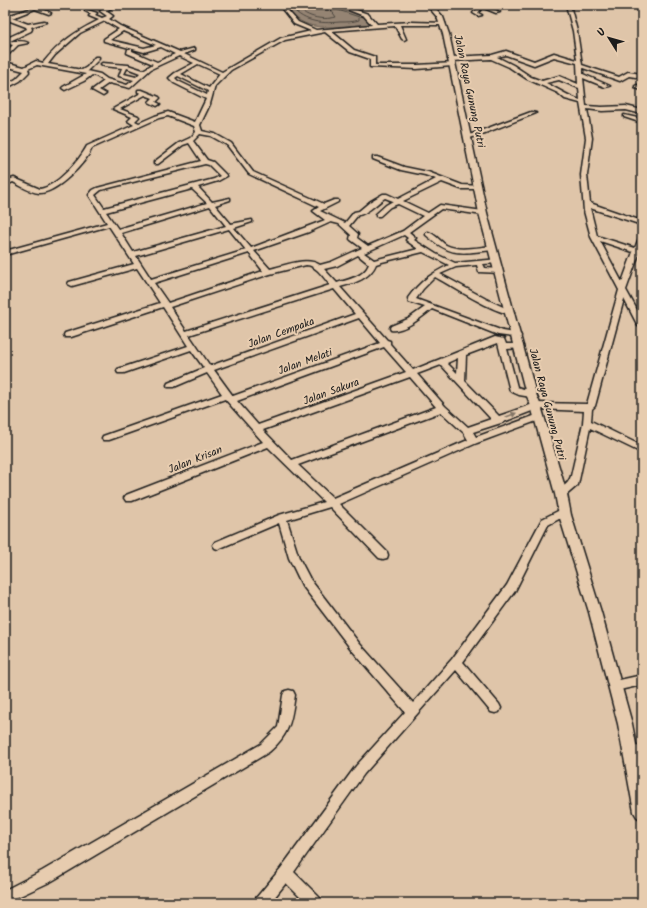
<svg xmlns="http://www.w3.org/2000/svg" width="647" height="908" font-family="Kalam,sans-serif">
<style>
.water{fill:#958473;stroke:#655a50}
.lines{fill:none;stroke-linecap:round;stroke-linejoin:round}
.shore{stroke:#4c463f;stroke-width:1}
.minor-casing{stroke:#1c1c1c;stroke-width:3}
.major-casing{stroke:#1c1c1c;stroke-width:3}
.minor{fill:#e7ccaf;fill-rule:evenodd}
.major{fill:#e7ccaf;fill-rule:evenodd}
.oneway{fill:#827466}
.labels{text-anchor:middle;stroke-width:4;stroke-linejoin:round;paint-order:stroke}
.street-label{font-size:11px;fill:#1c1c1c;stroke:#e7ccaf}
</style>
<rect width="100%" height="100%" fill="#dfc5a9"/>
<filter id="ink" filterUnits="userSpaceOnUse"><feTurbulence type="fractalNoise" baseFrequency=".025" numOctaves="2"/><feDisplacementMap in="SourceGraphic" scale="8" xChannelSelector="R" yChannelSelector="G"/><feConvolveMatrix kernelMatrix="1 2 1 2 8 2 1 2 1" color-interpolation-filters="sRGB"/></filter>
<g filter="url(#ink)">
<path class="water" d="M284,5C310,5 355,1 372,23C364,26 355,25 347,26C320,28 302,30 284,5Z"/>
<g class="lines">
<g class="shore">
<path d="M289,5C303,22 319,24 340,22C347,22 353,22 359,20V17L338,10L335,6"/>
<path d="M295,5C305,17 321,21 336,17L331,10L330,5"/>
</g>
<defs>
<g id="minor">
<path d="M36,5H41L39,7L51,13L49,14L35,9L12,18L28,24L44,21L46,22L31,27L32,29L31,31L10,41C15,42 24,40 28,43L18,45L5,58V53L13,45L5,43V39L27,29L26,27L5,19V16H7L29,9Z"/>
<path d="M111,5H117L106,11L113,16L109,19L120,26L180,52L195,48V50L184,54L222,72L281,38L311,31L294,24L279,5H283L298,22L316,30L372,25L364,16L336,5H342L368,14L377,24L412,22L445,23V24L443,25H400L406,39L404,40L402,39L395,26L331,31L354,50L375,57V65H417L454,63L455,64L452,66L417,69L370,67V59L350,52L325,32L285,40L231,70L215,86L210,104L200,125L202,131L215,134L231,143L253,172L324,204L334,200H338V202L320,211L345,223L354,212L359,211L371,201L383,194H387L398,199L436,179L425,175L401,170L373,159V157H377L404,167L428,172L462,185L481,186V188L479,189H461L442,182L403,201L428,213L440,205L483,211L486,213L483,215L441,209L409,232L416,238L414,240L417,242L436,254L455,263L499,259V263L483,264L485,268L501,269V273L479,272L477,265L456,267L440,274L486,299L514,312L513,314C499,316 450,285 435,277L423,289L416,299L503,331L520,334L521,336L520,338L498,335L432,309C422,317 404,332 391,330L390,328L391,326L408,319L425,307L409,302L408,298C420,281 431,274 449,265L423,252L382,262L376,264C370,279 354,283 340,287L387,340L390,341V344L413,370L495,337L504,339L506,344H522L523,346L522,348L507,349L517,387L534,392L535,394L531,397L519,395L510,391L498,343L466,355L465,381L499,416L536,403L587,404L619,290L591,237L584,211L581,175L586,138L580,103L565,99L558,93L527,79L509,67L491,59L451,61L448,59L451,57L492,55L506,51L534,61L554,53L577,60L573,31L566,5H570L577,31L582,65L619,77L628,72L642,74V78L629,76L620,81L583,68V74L610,86L605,87L583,78L586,106L602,107L626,106L642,110V114L626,110L602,111L587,109L592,138L587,175L590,203L642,221V225L590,208L597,236L635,248L639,238L642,236L641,250L642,255L639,254L626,290L642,319V328L638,326L624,299L595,406L592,409L591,421L642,446V453L590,428L578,485L564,497H558L556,494C561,486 568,486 571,476L583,423L584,411L537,409L501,423L473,432L476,437L539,414L542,415L543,417L542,419L477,443L339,504L387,552L388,555L387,558L383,559L379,558L330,507L287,520L299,558L310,579L359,643L413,703L452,659L507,585L542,519L558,511L568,512L570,515L568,518L559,519L548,525L515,591L463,662L499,704L501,708L499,712L495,713L491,712L456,670L364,774L294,872L320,898L322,903H306L286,883L270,903H254L256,898L281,868L356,766L405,712L351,649L302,585L289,558L279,523L218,549L215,548L213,545L215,542L279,515L324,502L268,447L132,501H126L124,498L126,495L263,442L225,399L109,440H103L102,438L103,436L222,394L207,373L174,387H168L167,385L168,383L204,368L191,350L124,373H118L117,371L118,369L188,346L163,307L71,337H65L64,335L65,333L160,303L137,268L72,286L68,284L69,282L134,264L109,226L5,255V251L107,223L89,195L93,190L97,188L201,161L189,143L183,145L158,164H154V162L179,143L190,138L196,132L194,126L168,116L159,118L92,148C86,163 56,194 39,193C30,192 21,186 13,182L5,186V181L14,178L40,189C57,186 79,161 87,146L134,125L128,121L132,117L113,109L141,93L138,92V90H142L159,97L160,98L156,102L160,104L157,106L149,102L153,98L145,95L120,109L138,116L139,117L135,121L139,123L155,116L168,112L195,122L206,99L174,83L169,78L175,73L194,63L179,56L151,69L130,88L109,83L99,90L106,94L103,96L92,90L104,81L96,76L92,75L84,81L65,90L62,88L63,87L86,74L37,65L28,69L29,72L20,81L5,89V85L16,79L24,71L5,66V62L24,67L36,61L43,63C60,42 75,32 99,20L89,16L91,14L85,11V9L97,13L95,15L102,18L107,16L100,11ZM105,21L119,29L104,39V41L144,52L161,47L175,54L157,62L132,51V49H128L127,53L153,64L143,70L128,65L102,63L101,64L104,66L122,68L119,76L134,80L127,85L107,79L100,74L87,71L99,59V57H95L87,67L82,70L48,64L55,55L80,33ZM123,31L156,45L144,48L110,40ZM506,55L534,65L554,57L577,63L578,84L559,76L542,81L531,77L513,65L497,57ZM198,64L220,74L209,88L181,74ZM127,68L140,73L136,77L124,74ZM178,76L208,91L207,95L178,81L175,78ZM559,80L579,88L580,100C568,96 558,89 546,83ZM200,134L211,136L227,145L249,174L319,207L313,211L325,220L251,248L234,228L252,222V220L231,224L215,205L230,200V198L212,202L198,187L218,181L227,176L213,162L207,160L193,141ZM205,164L209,165L220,176L214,179L104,208L95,195L101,190ZM192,189L207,203L118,229L106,212ZM385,198L393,201L386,205L376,214V216H380L390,207L398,204L423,216L403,231L368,246L357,238L358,234L349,226L358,215C366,215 378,202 385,198ZM210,206L226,226L133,252L121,233ZM331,222L339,224L351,235L350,239L351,240L362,248L331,262L320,265C306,256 285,266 270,269L254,251L309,232ZM229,229L246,250L151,279L136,256ZM404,235L408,238L406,240L407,241L418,249L374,260L364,253ZM600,241L633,252L622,282ZM249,253L263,271L168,303L154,283ZM358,255L369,264C364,277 349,279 337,283L324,269L337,266ZM306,265C316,265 324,278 330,285L186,331L170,307L270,274ZM334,289L355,314L210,366L189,335ZM359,318L380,343L233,396L214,370ZM384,347L406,372L258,425L237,401ZM458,358L457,373L447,363ZM441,365L491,419L468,427L445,406L417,374ZM410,377L436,407L292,460L263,430ZM441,412L464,433L468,440L333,498L298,465Z"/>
<path d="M474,5H484L500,12L496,13L479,6L481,9L478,13L482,15L478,16L473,13L477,9Z"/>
<path d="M637,85L642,86V90L635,88V86Z"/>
<path d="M531,112L536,113L485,133L467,139L464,137Z"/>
<path d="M624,115L642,119V123L624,117Z"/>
<path d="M428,232C435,234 440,241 446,245C460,252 478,247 493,246L496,248L493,250C461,253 452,258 426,235V233Z"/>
<path d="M642,675V685L615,691L611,690L609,686L611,682L615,681Z"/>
<path d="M289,690L293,691L295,695C291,721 290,734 269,752L52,881L5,903V890L42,871L261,744L278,727L283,695L285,691Z"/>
<path d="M642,745V757L631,759L627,757L625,753L627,749Z"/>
</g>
<path id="major" d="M427,5H433L443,17L449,34L487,213L536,394L541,406L567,494L571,515L601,612L632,724L642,774V820L637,817L634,812L618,724L589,612L559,515L555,494L531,406L526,394L479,213L443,34L437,17Z"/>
</defs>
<use href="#minor" class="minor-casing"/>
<use href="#major" class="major-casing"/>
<use href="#minor" class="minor"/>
<use href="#major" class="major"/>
</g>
<defs><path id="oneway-solid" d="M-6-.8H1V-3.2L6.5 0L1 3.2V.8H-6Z"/></defs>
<use class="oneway" href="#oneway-solid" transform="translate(511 415) rotate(-21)"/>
</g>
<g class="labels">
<g class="street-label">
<text transform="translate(470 91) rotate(78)" y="4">Jalan Raya Gunung Putri</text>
<text transform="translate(281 332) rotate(-20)" y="4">Jalan Cempaka</text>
<text transform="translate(305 361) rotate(-20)" y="4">Jalan Melati</text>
<text transform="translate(331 391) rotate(-20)" y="4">Jalan Sakura</text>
<text transform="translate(548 404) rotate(75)" y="4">Jalan Raya Gunung Putri</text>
<text transform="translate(195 459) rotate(-22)" y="4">Jalan Krisan</text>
</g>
</g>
<rect width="647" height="908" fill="none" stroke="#e7ccaf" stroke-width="20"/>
<rect x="10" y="10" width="627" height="888" fill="none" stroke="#1c1c1c" stroke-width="1.5" filter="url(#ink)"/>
<g transform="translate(609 38) rotate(307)" stroke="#e7ccaf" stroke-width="3" paint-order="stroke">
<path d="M0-3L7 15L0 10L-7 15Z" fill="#1c1c1c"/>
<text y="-6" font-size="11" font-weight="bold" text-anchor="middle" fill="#1c1c1c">U</text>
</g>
</svg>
